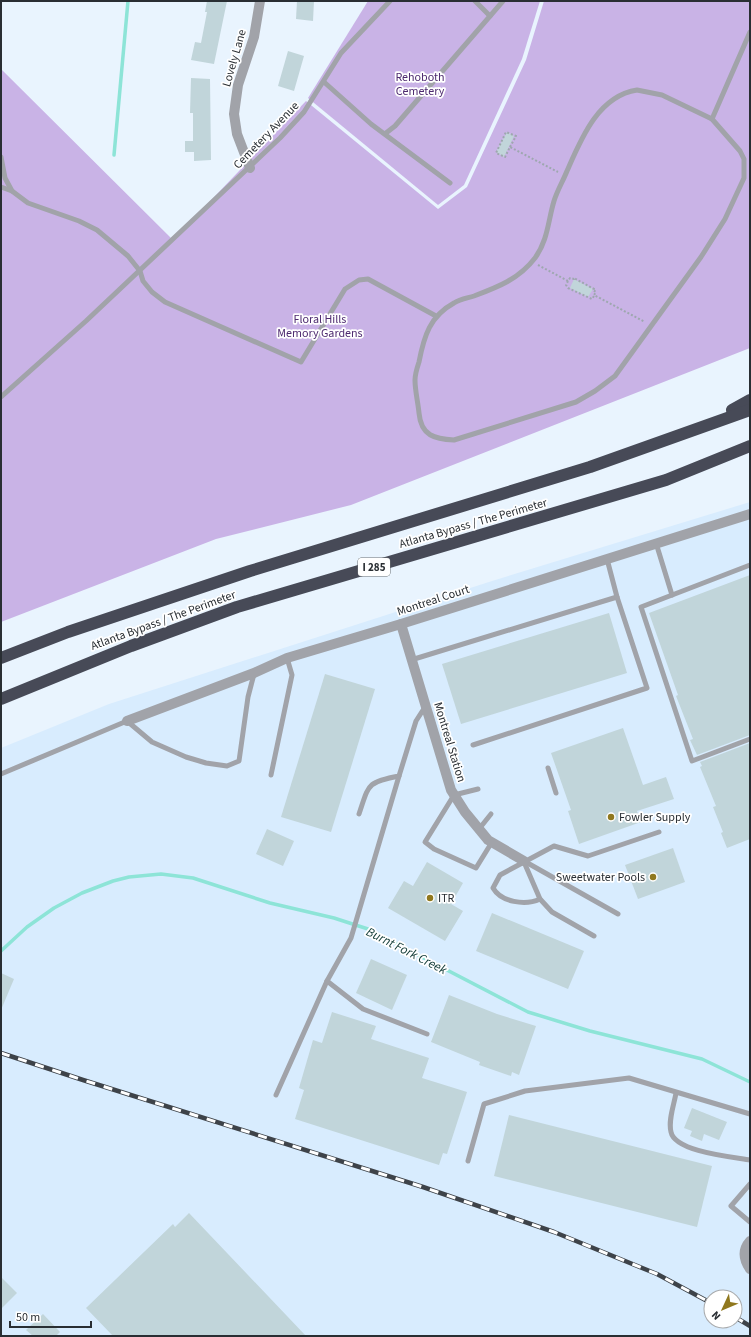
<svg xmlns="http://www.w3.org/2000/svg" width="751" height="1337" font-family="'Source Sans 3',sans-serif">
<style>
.built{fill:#d8ecfe;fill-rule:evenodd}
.green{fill:#c9b3e6}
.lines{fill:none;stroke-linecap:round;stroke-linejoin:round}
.stream{stroke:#8de4d7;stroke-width:3.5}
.building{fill:#c1d5da}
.path{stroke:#9ea7af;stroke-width:2;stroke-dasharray:2 2;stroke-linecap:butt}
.service{stroke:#a1a3a9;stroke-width:5}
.minor{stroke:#a1a3a9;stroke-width:10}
.motorway{stroke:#474a57;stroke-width:12}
.rail-casing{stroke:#3e4349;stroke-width:4.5}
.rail{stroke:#fff;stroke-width:3;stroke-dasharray:9;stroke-linecap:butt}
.poi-dot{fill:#90781e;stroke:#fff;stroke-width:1.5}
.labels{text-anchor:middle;stroke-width:3.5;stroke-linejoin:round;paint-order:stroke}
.shield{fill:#fff;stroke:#696d70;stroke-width:1}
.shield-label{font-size:11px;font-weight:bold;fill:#292e33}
.street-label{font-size:12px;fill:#292e33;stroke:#fff}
.park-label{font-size:12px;fill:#4d2a6f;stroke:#fff}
.poi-label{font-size:12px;fill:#292e33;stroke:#fff;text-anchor:start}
.water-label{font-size:13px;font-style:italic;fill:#0e3833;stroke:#fff}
</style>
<rect width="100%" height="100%" fill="#e9f4fe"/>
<path class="built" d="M750,502V1336H1V748L109,704L492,581ZM711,1297H735V1321H711Z"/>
<g class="green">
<path d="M368,1H540L522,59L464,185L438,205L308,98Z"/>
<path d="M544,1H750V348L351,505L216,539L1,622V69L173,240L306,101L438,209L467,187L526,60Z"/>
</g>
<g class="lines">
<g class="stream">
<path d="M114,155L128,1"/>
<path d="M1,951L27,927L54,908L82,893L113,881L129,877L161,874L193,878L270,903L334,918L368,929L528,1012L590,1031L702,1059L750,1082"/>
</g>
</g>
<g class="building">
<path d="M207,1H227L214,64L191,60L195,42L201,43L207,12H205Z"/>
<path d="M297,1H314L313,21L296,19Z"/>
<path d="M288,51L304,56L294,91L278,86Z"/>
<path d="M191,78L210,79L211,160L194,161V152H185V141H193V113H190Z"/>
<path d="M507,132L514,136L504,157L496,152Z"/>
<path d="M574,279L593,289L588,297L570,288Z"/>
<path d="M750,575V735L697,755L690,740L693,739L676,696L678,695L649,613Z"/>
<path d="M609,613L627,673L461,724L442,664Z"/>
<path d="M325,674L375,689L331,832L281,817Z"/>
<path d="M623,728L643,785L666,777L674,799L637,811L641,822L579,844L568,811L571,810L551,753Z"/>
<path d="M750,743V839L727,848L721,833L723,832L713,807L716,806L700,767L702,766L700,762Z"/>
<path d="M267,829L294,841L283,866L256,854Z"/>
<path d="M673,848L685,882L638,899L625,865Z"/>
<path d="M427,862L463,883L451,904L463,911L445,941L388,908L404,881L413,886Z"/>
<path d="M492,913L584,951L568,989L476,951Z"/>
<path d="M371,959L407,975L392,1010L356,993Z"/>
<path d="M1,973L14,979L1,1010Z"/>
<path d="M449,995L497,1014L536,1026L519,1075L512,1072L511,1076L479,1065L480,1062L431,1042Z"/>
<path d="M332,1012L376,1026L371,1039L429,1058L422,1078L467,1092L447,1154L443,1153L439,1165L295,1119L304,1090L299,1088L313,1040L322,1043Z"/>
<path d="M692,1108L727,1122L719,1140L704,1134L702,1141L690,1136L692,1131L684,1128Z"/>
<path d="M509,1115L712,1166L697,1227L494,1176Z"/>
<path d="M189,1213L306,1336H113L86,1308L173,1224L175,1227Z"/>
<path d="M1,1277L17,1293L1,1309Z"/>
<path d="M43,1314L60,1332L56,1336H33L26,1330Z"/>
</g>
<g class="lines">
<g class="path">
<path d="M510,147L516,136L506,132L496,153L505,157L510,147L558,172"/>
<path d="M538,265L568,281L570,278L574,279V278L594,289L593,290L596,292L594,295L645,322"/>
<path d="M568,281L566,285L568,288L592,299L594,296"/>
</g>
<g class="service">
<path d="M475,1L490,16"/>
<path d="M324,82L371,124L450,183"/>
<path d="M637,90L662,95L712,119L740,151L744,159V178L725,219L701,257L615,376L595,391L576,402L454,440C435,439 421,436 419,413C418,402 415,391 415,380C415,374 417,368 419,362C424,336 430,316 454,303C460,299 468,298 474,296C498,287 519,279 535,258C548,240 548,221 554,201C557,191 563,181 567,171C581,139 598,96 637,90Z"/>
<path d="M712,119L750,32"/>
<path d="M386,133L395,126L503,1"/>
<path d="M1,157L5,178L12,191"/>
<path d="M1,187L12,191L28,203L79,221L97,230L128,256L140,271L143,281L152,292L165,302L301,362L345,289L359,280L368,279L436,316"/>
<path d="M1,397L86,321L280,138L304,112L341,53L390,1"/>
<path d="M656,543L672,595"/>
<path d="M750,565L641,607L692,761L750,739"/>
<path d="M411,660L617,597L607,559"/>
<path d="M473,745L647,688L617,597"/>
<path d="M548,768L556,793"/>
<path d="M1,774L127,721L152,742L186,757L206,763L227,766L239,761L248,697L254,674"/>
<path d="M271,775L292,675L287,658"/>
<path d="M478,789L454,795L425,842L434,849L476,868L492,842"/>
<path d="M359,814C369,785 366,782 399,776L416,721L425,707"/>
<path d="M479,829L491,814"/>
<path d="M524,861L618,914"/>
<path d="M524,862L540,899L552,912L594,936"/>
<path d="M540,899C525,906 501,902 493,888L500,875L554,846L588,856L659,832"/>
<path d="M327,981L363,1009L427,1034"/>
<path d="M676,1093C674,1105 668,1120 671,1132C675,1152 733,1157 750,1160"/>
<path d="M276,1095L327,981L351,938L399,776"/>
<path d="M468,1161L484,1104L525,1091L629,1078L750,1114"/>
<path d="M750,1184L731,1206L750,1222"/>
</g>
<g class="minor">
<path d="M250,168L237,134L234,114L238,85L254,37L260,1"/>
<path d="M401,624L451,790L465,812L488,840L524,861"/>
<path d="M127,721L254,673L287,658L401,624L750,514"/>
<path d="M750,1241C742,1250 744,1260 750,1269"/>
</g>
<g class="motorway">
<path d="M732,410L750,400"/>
<path d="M1,658L68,632L250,571L590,467L750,410"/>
<path d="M1,699L131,646L237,607L666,480L750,446"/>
</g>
<defs>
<g id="rail">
<path d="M1,1053L83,1080L423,1187L554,1232L657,1274L711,1303"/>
<path d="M735,1317L750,1326"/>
</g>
</defs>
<use href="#rail" class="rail-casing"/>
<use href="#rail" class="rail"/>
</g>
<g class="poi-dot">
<circle cx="611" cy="817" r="4"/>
<circle cx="653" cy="877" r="4"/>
<circle cx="430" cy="898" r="4"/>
</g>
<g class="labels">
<rect class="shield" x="358" y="558" width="32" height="18" rx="3"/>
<g class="shield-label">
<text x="374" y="571">I 285</text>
</g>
<g class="street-label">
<text transform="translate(234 58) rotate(-74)" y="4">Lovely Lane</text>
<text transform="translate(266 135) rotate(-46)" y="4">Cemetery Avenue</text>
<text transform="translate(473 523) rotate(-16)" y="4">Atlanta Bypass / The Perimeter</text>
<text transform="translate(433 600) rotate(-18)" y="4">Montreal Court</text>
<text transform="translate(163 620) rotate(-20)" y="4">Atlanta Bypass / The Perimeter</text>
<text transform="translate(450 742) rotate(73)" y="4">Montreal Station</text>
</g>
<g class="park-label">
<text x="420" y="81">Rehoboth<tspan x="420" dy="14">Cemetery</tspan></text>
<text x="320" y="323">Floral Hills<tspan x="320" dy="14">Memory Gardens</tspan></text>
</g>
<g class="poi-label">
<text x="619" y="821">Fowler Supply</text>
<text x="645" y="881" text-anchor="end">Sweetwater Pools</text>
<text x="438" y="902">ITR</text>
</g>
<g class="water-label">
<text transform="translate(407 950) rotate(27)" y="5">Burnt Fork Creek</text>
</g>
</g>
<rect width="751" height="1337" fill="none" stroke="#292e33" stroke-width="4"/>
<g transform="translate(723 1309) rotate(226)"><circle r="19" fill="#ffffff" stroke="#a9abad"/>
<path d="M0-3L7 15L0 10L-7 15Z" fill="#90781e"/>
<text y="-6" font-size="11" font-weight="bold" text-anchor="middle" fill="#292e33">N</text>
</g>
<path d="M10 1321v6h81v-6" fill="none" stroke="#292e33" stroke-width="2"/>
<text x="16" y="1321" font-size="12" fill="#292e33" stroke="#ffffff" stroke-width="3" paint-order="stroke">50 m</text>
</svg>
